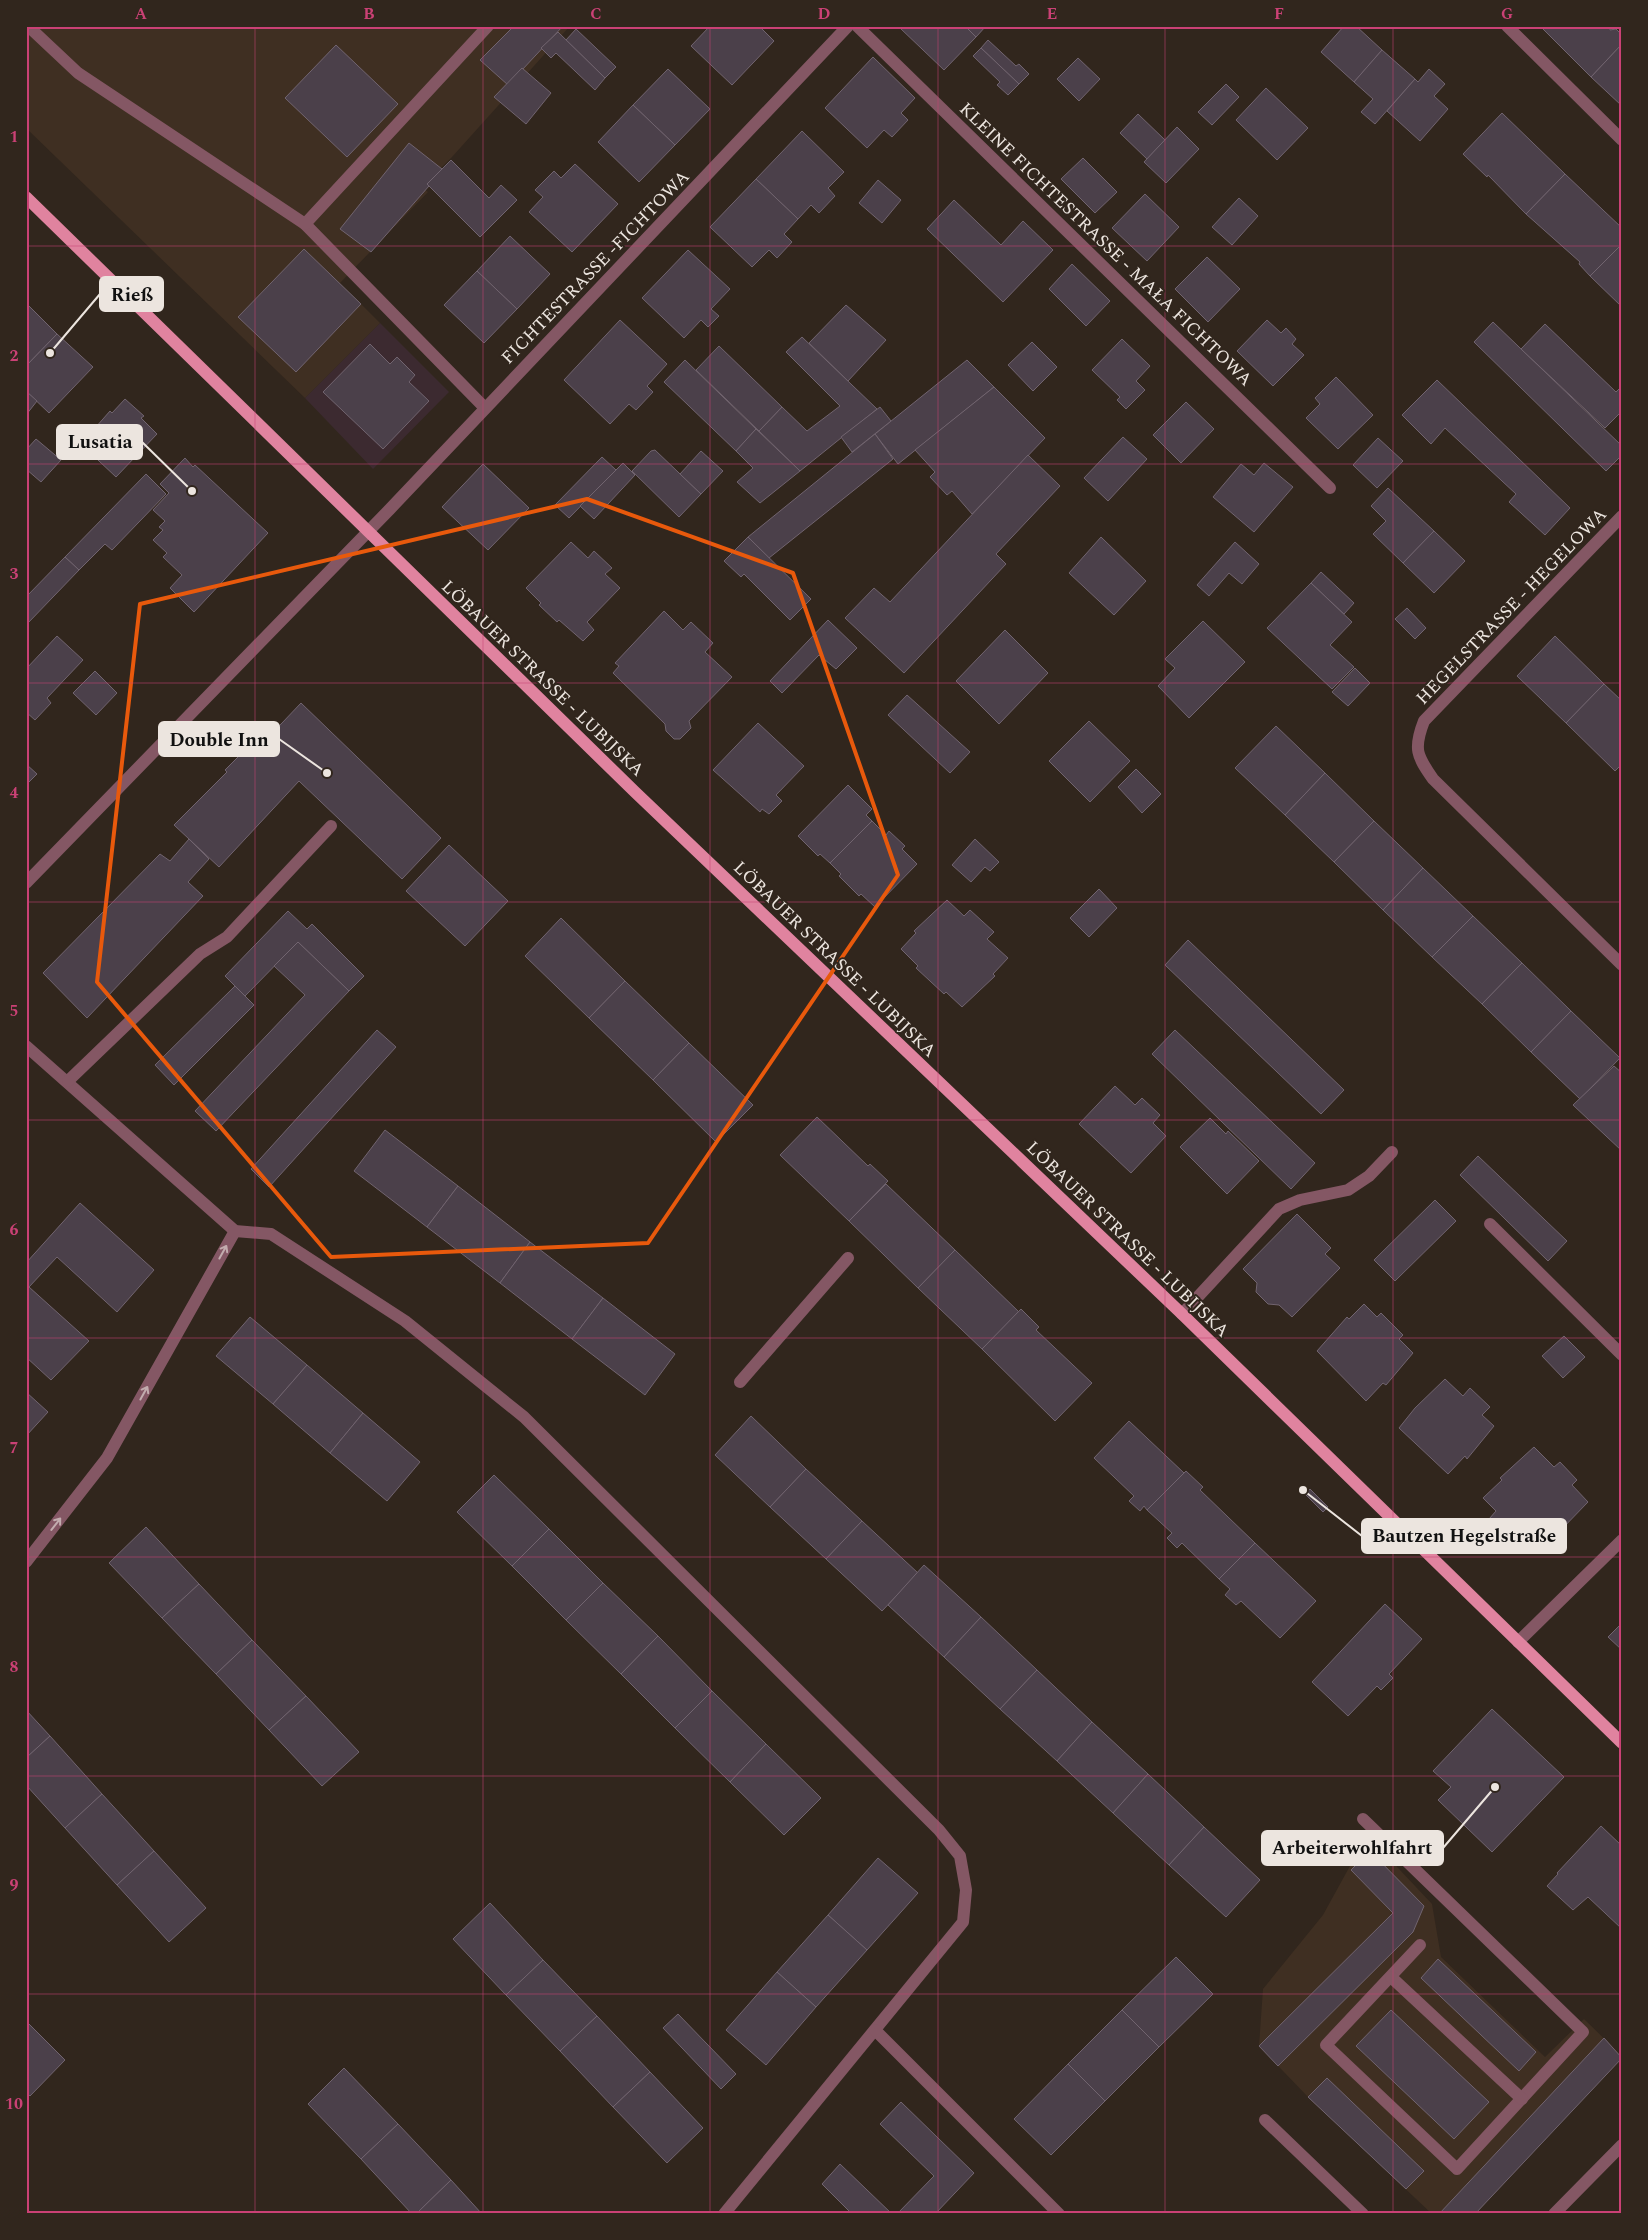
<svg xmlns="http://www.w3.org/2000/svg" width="1648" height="2240" font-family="Spectral,serif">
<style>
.commercial{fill:#3c2a30}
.built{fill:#3f2f22}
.building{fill:#4b404a;stroke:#71646f}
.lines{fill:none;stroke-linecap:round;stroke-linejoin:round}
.minor{stroke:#845764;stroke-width:12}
.major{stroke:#e0839f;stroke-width:12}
.oneway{stroke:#c2acae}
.marked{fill:none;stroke:#e8590c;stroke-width:4;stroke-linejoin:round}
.grid{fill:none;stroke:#ca4175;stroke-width:1;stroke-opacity:0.55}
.labels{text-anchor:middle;stroke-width:4;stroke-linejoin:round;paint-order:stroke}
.street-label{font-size:18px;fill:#ece5df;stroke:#31261d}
.leader{fill:none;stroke:#ece5df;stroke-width:2}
.callout-dot{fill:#ece5df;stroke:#31261d;stroke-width:2}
.callout{fill:#ece5df;stroke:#ece5df;stroke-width:2}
.callout-label{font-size:19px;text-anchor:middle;font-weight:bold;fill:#111}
.neatline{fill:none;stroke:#ca4175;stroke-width:2}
.grid-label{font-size:16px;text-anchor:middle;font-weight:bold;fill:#ca4175}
</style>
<rect width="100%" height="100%" fill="#31261d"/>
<path class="commercial" d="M380,323L449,392L373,469L305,398Z"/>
<g class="built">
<path d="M26,26H570L452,157L422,187L428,192L340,283L380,323L305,398L26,128Z"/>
<path d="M1367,1835L1432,1904L1441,1957L1545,2057L1584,2019L1622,2056L1475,2214H1432L1308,2097L1259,2046L1263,1989L1323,1915Z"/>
</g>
<g class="building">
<path d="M514,26H563L508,85L480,60Z"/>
<path d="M710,26H759L774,41L732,85L691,46Z"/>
<path d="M902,26H965L976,37L944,70L900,28Z"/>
<path d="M965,26H986L976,37Z"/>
<path d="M1344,26H1356L1382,50L1354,82L1321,52Z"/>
<path d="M1540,26H1610V30L1616,29L1622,35V44L1591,77Z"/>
<path d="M576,29L616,67L605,78L566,40Z"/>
<path d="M558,32L605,78L595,90L556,53L551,58L541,48Z"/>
<path d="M988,40L1016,66L1019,64L1029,74L1019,84L981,48Z"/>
<path d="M1622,44V106L1591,77Z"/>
<path d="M336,45L398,104L347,157L285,98Z"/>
<path d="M981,48L1019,84L1008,95L997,85L1000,82L973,56Z"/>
<path d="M1382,50L1415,79L1375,124L1361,112L1373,99L1354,82Z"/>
<path d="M873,57L915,98L901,113L908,120L892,137L884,130L867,148L825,108Z"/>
<path d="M1078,58L1100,79L1079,101L1057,79Z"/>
<path d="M522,68L551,93L526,124L494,97Z"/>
<path d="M668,69L710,109L675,145L633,105Z"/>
<path d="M1429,69L1445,84L1434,96L1448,109L1420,141L1387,111L1415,79L1418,82Z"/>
<path d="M1226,84L1239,97L1212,125L1198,112Z"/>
<path d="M1266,88L1308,128L1277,160L1236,120Z"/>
<path d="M633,105L675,145L639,182L598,142Z"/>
<path d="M1502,113L1565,174L1526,214L1488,175L1487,177L1463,154Z"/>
<path d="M1138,114L1165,140L1147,159L1120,133Z"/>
<path d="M1177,127L1199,149L1166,183L1144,162Z"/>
<path d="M802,131L844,172L828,188L835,196L819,213L811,205L798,219L756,179Z"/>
<path d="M409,143L442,169L427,184L429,186L371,252L340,229Z"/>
<path d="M1083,158L1117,192L1095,213L1061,179Z"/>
<path d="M451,160L489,198L501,185L517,200L480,237L427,184Z"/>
<path d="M575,164L618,204L572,252L529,212L543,197L535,190L554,171L561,178Z"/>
<path d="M1565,174L1622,228V244L1590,276L1579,264L1580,262L1526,214Z"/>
<path d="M756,179L798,219L784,234L792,242L777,258L769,250L752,267L710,227Z"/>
<path d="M878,180L901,200L882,223L859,203Z"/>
<path d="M1145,194L1179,227L1147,261L1112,228Z"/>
<path d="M1239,198L1258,216L1232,245L1212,227Z"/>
<path d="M954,200L1001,245L1023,221L1053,250L1003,302L927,229Z"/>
<path d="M510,236L550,274L517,309L477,271Z"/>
<path d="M1622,244V307L1590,276Z"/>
<path d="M304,249L361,304L296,372L238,317Z"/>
<path d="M688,250L730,289L711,309L719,316L708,327L701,320L684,338L642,298Z"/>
<path d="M1207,257L1240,289L1208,322L1175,289Z"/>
<path d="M1072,264L1110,301L1086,326L1049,289Z"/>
<path d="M477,271L517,309L484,343L444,305Z"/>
<path d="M26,303L57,334L26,366Z"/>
<path d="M846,305L886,340L848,381L809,343Z"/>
<path d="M620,320L667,364L647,386L653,392L636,410L629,404L610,424L564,380Z"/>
<path d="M1267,320L1281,333L1286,328L1296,339L1292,344L1304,355L1273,386L1237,351Z"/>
<path d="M1493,322L1622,446V455L1606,471L1474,342Z"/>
<path d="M1545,324L1616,392L1622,386V411L1605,428L1521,349Z"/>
<path d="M57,334L93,367L49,413L26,391V366Z"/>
<path d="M802,337L877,409L800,471L759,431L782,407L807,431L840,406L786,352Z"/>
<path d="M1122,339L1150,366L1136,381L1145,390L1126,409L1117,400L1120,397L1092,370Z"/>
<path d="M1032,342L1057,367L1033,391L1008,365Z"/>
<path d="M370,344L390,364L397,357L415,375L409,382L429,401L383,449L323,392Z"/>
<path d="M719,346L782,407L759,431L696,370Z"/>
<path d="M685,360L756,429L736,451L664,382Z"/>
<path d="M967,360L994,387L898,464L875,434Z"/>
<path d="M1336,377L1373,415L1338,449L1306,418L1320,404L1315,398Z"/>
<path d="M1437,380L1570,508L1545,535L1509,502L1516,494L1445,428L1431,444L1402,415Z"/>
<path d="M994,387L1045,438L972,514L952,491L947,495L930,477L935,472L915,450Z"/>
<path d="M26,391L37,401L26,415Z"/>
<path d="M125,399L144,416L141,418L157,434L116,477L81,444L110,411L112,413Z"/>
<path d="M1186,402L1214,429L1181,463L1153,435Z"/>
<path d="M880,407L891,421L852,452L841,437Z"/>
<path d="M756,429L800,471L760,503L737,482L753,468L736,451Z"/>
<path d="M875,434L893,459L769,558L748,537Z"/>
<path d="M1123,437L1147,459L1108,501L1084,478Z"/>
<path d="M1378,438L1403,461L1377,488L1353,465Z"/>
<path d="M36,439L61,460L41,482L26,469V450Z"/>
<path d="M655,450L701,494L679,517L632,471L651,451Z"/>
<path d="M701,451L723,471L701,494L680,474Z"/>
<path d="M1028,455L1060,486L996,554L1006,564L904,673L845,618L874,588L890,602Z"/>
<path d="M602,457L616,470L569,518L555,505Z"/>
<path d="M185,458L193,467L195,465L268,533L194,612L170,588L182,575L163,557L167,553L153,540L163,530L159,527L165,521L153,510L169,493L160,484Z"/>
<path d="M623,463L635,475L594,519L580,506Z"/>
<path d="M1264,463L1293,487L1254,532L1213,497L1241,464L1254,475Z"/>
<path d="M483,464L529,508L488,550L442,507Z"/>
<path d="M146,474L166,494L112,550L105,544L79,570L65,557Z"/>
<path d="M1388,488L1434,531L1403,563L1373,534L1386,521L1371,506Z"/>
<path d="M1434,531L1465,561L1434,593L1403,563Z"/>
<path d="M748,537L811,599L790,620L744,574L741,577L724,561Z"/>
<path d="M1101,537L1146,581L1114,615L1069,573Z"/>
<path d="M571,542L588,558L594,551L612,568L605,574L620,588L587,622L594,630L583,641L559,620L557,622L539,605L541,603L526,588Z"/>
<path d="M1235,542L1259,564L1242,584L1229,573L1209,596L1197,585Z"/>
<path d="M65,557L79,570L27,624L26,597Z"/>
<path d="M1321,572L1354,603L1344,614L1311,583Z"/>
<path d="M1311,583L1352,622L1330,645L1354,667L1332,689L1267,628Z"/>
<path d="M1407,608L1426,628L1415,639L1395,619Z"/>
<path d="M664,611L683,630L691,622L713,643L705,652L732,677L689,721L691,728L680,739H674L666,731L665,724L613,673L619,666L615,663Z"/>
<path d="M828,620L857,648L836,669L819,655L782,693L770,681Z"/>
<path d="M1203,621L1245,662L1189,718L1158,686L1175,668L1165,659Z"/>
<path d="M1005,630L1048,673L999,724L956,681Z"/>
<path d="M57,636L83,660L47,698L51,703L35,720L26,712V669Z"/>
<path d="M1555,636L1604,684L1566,723L1517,676Z"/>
<path d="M1355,668L1370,683L1348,706L1332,692Z"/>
<path d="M95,671L117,693L96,715L73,693Z"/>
<path d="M1604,684L1622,701V764L1615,771L1566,723Z"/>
<path d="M907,695L970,752L950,773L888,715Z"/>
<path d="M301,703L441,838L402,879L299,781L219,867L174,825L227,772L225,770L240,755L242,757L259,739L263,743Z"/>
<path d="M1089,721L1130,761L1090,802L1049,761Z"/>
<path d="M758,723L804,766L776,795L782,801L769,814L762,809L760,812L713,770Z"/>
<path d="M1276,726L1325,773L1285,815L1235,768Z"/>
<path d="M26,764L37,774L26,785Z"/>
<path d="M1136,769L1161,794L1142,813L1118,787Z"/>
<path d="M1325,773L1374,821L1334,862L1285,815Z"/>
<path d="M848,785L872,809L866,815L872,821L830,863L820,854L818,856L798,836Z"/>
<path d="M872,821L886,835L889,831L905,846L902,849L917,864L875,907L861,894L859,896L839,876L841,874L830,863Z"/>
<path d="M1374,821L1423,868L1383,910L1334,862Z"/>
<path d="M189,839L209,859L188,882L203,896L87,1018L43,973L160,854L170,861Z"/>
<path d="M975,839L999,862L990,871L985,867L971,882L952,865Z"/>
<path d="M449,845L508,901L465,946L406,891Z"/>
<path d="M1423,868L1473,916L1432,957L1383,910Z"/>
<path d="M1099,889L1117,908L1089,937L1070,918Z"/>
<path d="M947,900L964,916L970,910L994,932L987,939L1008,958L993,974L995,976L962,1007L946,992L944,994L916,968L918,966L901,949L916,933L914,931Z"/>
<path d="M288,911L307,929L312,924L364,976L349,991L298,942L245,996L225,976Z"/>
<path d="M1473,916L1522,963L1482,1004L1432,957Z"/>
<path d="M561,918L625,981L589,1018L525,956Z"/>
<path d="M1188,940L1344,1090L1321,1114L1165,965Z"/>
<path d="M298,942L349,991L216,1131L195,1111L305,995L274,966Z"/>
<path d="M1522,963L1571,1011L1531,1052L1482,1004Z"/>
<path d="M625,981L689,1043L653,1080L589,1018Z"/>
<path d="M235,986L254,1005L174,1085L155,1065Z"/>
<path d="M1571,1011L1620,1058L1580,1099L1531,1052Z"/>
<path d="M377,1030L396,1047L269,1187L251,1169Z"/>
<path d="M1175,1030L1315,1163L1291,1189L1152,1054Z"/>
<path d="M689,1043L753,1105L716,1142L653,1080Z"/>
<path d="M1614,1066L1622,1073V1151L1573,1105Z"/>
<path d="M1115,1086L1135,1105L1142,1098L1160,1115L1153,1123L1166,1136L1131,1173L1079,1124Z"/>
<path d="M817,1117L868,1166L870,1164L888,1181L849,1221L780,1155Z"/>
<path d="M1210,1118L1226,1134L1228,1131L1259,1161L1227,1194L1180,1147Z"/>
<path d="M385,1130L458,1186L427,1227L354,1171Z"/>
<path d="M1478,1156L1567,1241L1548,1261L1460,1175Z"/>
<path d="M886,1184L955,1250L918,1288L849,1221Z"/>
<path d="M458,1186L530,1242L500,1283L427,1227Z"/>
<path d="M1435,1200L1456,1221L1395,1281L1374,1260Z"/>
<path d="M80,1203L154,1270L117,1312L57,1257L29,1287L89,1341L51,1380L26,1357V1263Z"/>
<path d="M1297,1214L1331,1248L1325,1254L1340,1268L1292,1317L1279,1305L1268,1304L1256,1292L1257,1283L1243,1269Z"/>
<path d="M530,1242L603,1298L572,1339L500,1283Z"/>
<path d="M955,1250L1019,1312L982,1349L918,1288Z"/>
<path d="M603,1298L675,1354L645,1395L572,1339Z"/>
<path d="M1364,1304L1377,1317L1381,1313L1403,1335L1399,1339L1413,1353L1386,1385L1383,1383L1366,1401L1317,1351L1347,1317L1349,1319Z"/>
<path d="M1021,1309L1039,1327L1036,1330L1092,1383L1055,1421L982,1349Z"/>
<path d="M250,1317L307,1365L273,1404L216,1356Z"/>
<path d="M1564,1336L1585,1357L1563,1378L1542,1356Z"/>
<path d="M307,1365L363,1413L330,1453L273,1404Z"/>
<path d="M1445,1379L1463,1396L1470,1388L1490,1407L1482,1415L1494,1426L1467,1459L1465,1456L1448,1474L1399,1428L1415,1408Z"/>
<path d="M26,1392L48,1412L26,1436Z"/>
<path d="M363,1413L420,1462L387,1501L330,1453Z"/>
<path d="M751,1416L806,1469L770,1507L715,1455Z"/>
<path d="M1129,1421L1184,1473L1147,1510L1144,1506L1140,1511L1129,1501L1134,1496L1094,1458Z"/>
<path d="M1534,1447L1554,1467L1560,1462L1577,1480L1572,1485L1588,1502L1557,1534L1554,1531L1535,1550L1521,1536L1514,1543L1489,1519L1496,1511L1483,1498L1502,1480L1500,1478Z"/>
<path d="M806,1469L862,1521L826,1559L770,1507Z"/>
<path d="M1186,1471L1203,1487L1200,1490L1255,1543L1219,1579L1182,1543L1177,1548L1167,1538L1172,1533L1147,1510Z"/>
<path d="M494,1475L549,1529L512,1566L457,1512Z"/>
<path d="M1310,1489L1328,1507L1323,1512L1305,1494Z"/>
<path d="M862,1521L918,1573L882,1611L826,1559Z"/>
<path d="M146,1527L199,1584L162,1618L109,1563Z"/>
<path d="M549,1529L603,1583L566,1620L512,1566Z"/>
<path d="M1255,1543L1316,1601L1280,1638L1241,1601L1236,1605L1225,1595L1230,1589L1219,1579Z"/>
<path d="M924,1565L981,1617L944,1657L888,1605Z"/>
<path d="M603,1583L658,1636L621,1674L566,1620Z"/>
<path d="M199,1584L252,1640L216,1674L162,1618Z"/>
<path d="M1385,1604L1422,1639L1389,1674L1393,1678L1381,1690L1377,1686L1348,1716L1312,1682Z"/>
<path d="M981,1617L1037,1670L1000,1709L944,1657Z"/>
<path d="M1622,1623V1650L1608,1637Z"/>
<path d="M658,1636L712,1691L675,1728L621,1674Z"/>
<path d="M252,1640L306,1696L269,1730L216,1674Z"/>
<path d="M1037,1670L1092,1722L1057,1761L1000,1709Z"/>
<path d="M712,1691L766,1744L730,1782L675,1728Z"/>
<path d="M306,1696L359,1752L322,1786L269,1730Z"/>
<path d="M1492,1709L1564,1777L1492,1852L1438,1800L1451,1787L1433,1771Z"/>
<path d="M26,1710L50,1736L26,1758Z"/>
<path d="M1092,1722L1148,1774L1113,1813L1057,1761Z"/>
<path d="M50,1736L102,1794L65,1828L26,1785V1758Z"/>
<path d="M766,1744L821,1798L784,1835L730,1782Z"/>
<path d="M1148,1774L1204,1827L1169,1865L1113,1813Z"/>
<path d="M102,1794L154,1851L117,1885L65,1828Z"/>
<path d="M1601,1826L1622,1846V1929L1588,1897L1573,1910L1547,1886L1558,1874L1557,1873Z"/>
<path d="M1204,1827L1260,1880L1226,1917L1169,1865Z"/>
<path d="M154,1851L206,1908L169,1942L117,1885Z"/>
<path d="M1370,1851L1424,1906L1413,1932L1278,2066L1259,2046L1393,1913L1351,1870Z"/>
<path d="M878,1858L918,1893L867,1950L828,1915Z"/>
<path d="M490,1903L543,1960L506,1995L453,1939Z"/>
<path d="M828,1915L867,1950L816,2007L777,1972Z"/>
<path d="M1176,1957L1213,1994L1159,2047L1122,2010Z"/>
<path d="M1438,1959L1536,2052L1519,2071L1421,1978Z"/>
<path d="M543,1960L597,2016L560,2051L506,1995Z"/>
<path d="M777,1972L816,2007L766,2065L726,2030Z"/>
<path d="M1122,2010L1159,2047L1105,2101L1068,2064Z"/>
<path d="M1391,2010L1489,2102L1454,2139L1356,2046Z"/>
<path d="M678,2014L736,2074L721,2089L663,2028Z"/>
<path d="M597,2016L650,2072L613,2107L560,2051Z"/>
<path d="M26,2021L65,2060L30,2096L26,2092Z"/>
<path d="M1604,2038L1622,2058L1475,2214H1439Z"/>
<path d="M1068,2064L1105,2101L1051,2155L1014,2119Z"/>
<path d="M344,2068L398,2124L361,2159L308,2104Z"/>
<path d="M650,2072L703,2128L667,2163L613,2107Z"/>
<path d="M1327,2078L1424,2171L1406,2189L1308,2097Z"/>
<path d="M901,2102L974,2173L935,2214H897L934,2176L880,2124Z"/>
<path d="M398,2124L451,2180L416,2214H412L361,2159Z"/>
<path d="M840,2164L892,2214H852L822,2184Z"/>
<path d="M451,2180L482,2214H416Z"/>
</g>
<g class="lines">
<g class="minor">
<path d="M28,26L78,73L305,224L485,408"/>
<path d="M857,26L1330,488"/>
<path d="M1507,26L1622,140"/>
<path d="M305,224L488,26"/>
<path d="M1622,516L1424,721C1413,749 1417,756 1433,779L1622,965"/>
<path d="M26,883L390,509L848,26"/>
<path d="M26,1046L235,1231L271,1234L405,1321L524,1417L939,1830L960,1856L966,1890L963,1922L724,2214"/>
<path d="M68,1081L200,954L227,937L331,826"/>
<path d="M1490,1224L1622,1355"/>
<path d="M1182,1314L1279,1209L1300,1200L1348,1190L1369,1176L1392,1152"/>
<path d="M740,1382L848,1258"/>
<path d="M26,1562L107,1458L235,1231"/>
<path d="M1518,1642L1622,1540"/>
<path d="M1363,1819L1583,2032L1457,2169L1326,2045L1420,1945"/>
<path d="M1391,1977L1522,2099"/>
<path d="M875,2030L1059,2214"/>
<path d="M1265,2120L1363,2214"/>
<path d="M1554,2214L1622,2145"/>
</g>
<path class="major" d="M26,197L635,792L1182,1314L1622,1743"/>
</g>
<defs><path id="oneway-shaft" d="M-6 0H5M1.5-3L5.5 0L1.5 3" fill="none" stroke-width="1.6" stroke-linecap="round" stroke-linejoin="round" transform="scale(1.25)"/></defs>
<g class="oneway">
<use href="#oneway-shaft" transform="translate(223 1252) rotate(-61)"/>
<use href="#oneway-shaft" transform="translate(144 1393) rotate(-61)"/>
<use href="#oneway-shaft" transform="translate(56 1524) rotate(-52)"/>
</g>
<path class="marked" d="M587,499L793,573L898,875L648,1243L331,1257L97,982L140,604Z"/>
<path class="grid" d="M255,26V2214M483,26V2214M710,26V2214M938,26V2214M1165,26V2214M1393,26V2214M26,246H1622M26,464H1622M26,683H1622M26,902H1622M26,1120H1622M26,1338H1622M26,1557H1622M26,1776H1622M26,1994H1622"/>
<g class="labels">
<g class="street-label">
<text transform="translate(1106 244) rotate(44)" y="6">KLEINE FICHTESTRASSE - MAŁA FICHTOWA</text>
<text transform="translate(595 267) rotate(-46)" y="6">FICHTESTRASSE -FICHTOWA</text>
<text transform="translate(1511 606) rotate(-46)" y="6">HEGELSTRASSE - HEGELOWA</text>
<text transform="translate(543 678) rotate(44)" y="6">LÖBAUER STRASSE - LUBIJSKA</text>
<text transform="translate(835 959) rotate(44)" y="6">LÖBAUER STRASSE - LUBIJSKA</text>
<text transform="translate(1128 1239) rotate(44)" y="6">LÖBAUER STRASSE - LUBIJSKA</text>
</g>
</g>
<path class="leader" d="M50 353L100 294M192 491L142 442M327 773L279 739M1303 1490L1362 1536M1495 1787L1443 1848"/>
<g class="callout-dot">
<circle cx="50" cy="353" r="5"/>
<circle cx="192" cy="491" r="5"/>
<circle cx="327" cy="773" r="5"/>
<circle cx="1303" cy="1490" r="5"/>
<circle cx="1495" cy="1787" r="5"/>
</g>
<g class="callout">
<rect x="100" y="277" width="63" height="34" rx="5"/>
<rect x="57" y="425" width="85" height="34" rx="5"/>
<rect x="159" y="722" width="120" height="34" rx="5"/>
<rect x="1362" y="1519" width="204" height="34" rx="5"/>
<rect x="1262" y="1831" width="181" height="34" rx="5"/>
</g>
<g class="callout-label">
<text x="132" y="301">Rieß</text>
<text x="100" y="448">Lusatia</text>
<text x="219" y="746">Double Inn</text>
<text x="1464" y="1542">Bautzen Hegelstraße</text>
<text x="1352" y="1854">Arbeiterwohlfahrt</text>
</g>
<rect width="1648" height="2240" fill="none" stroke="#31261d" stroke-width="55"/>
<rect x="28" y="28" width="1592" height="2184" class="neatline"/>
<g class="grid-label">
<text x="141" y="19">A</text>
<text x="369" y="19">B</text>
<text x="596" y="19">C</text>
<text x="824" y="19">D</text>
<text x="1052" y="19">E</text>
<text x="1279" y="19">F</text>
<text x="1507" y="19">G</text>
<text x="14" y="142">1</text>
<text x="14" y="361">2</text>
<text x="14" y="579">3</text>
<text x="14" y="798">4</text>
<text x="14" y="1016">5</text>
<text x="14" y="1235">6</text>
<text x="14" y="1453">7</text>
<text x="14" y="1672">8</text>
<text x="14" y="1890">9</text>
<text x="14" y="2109">10</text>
</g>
</svg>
